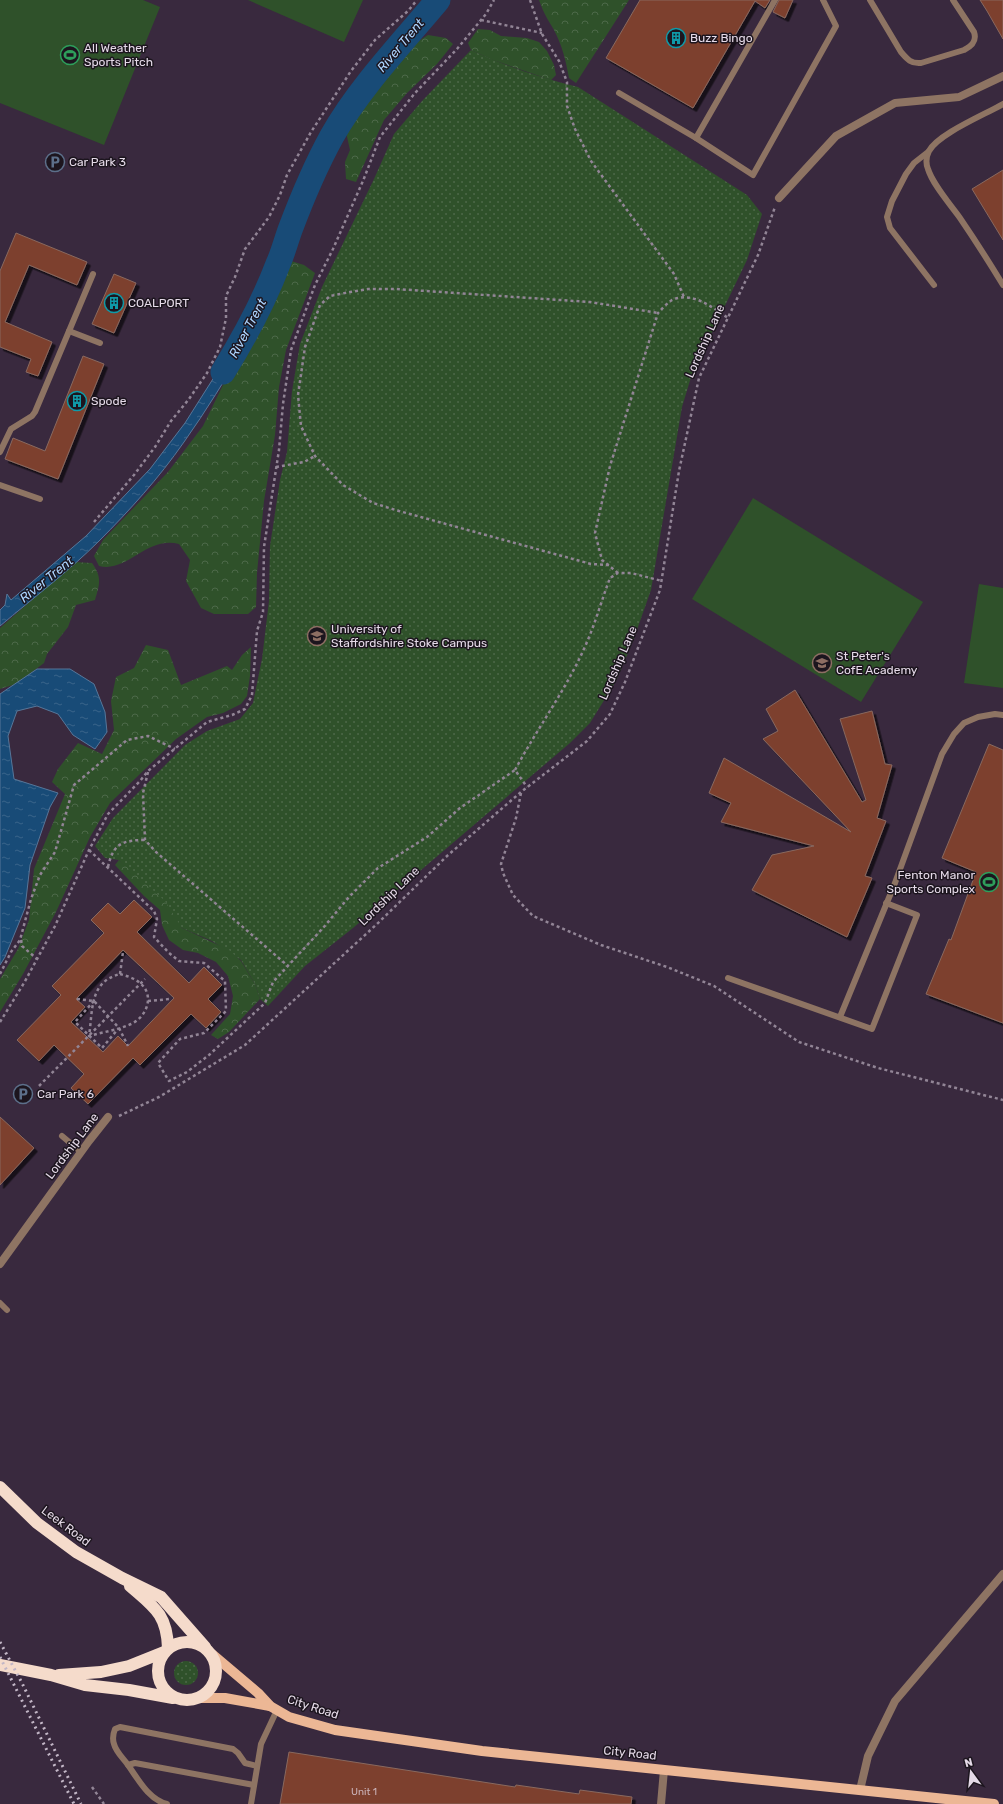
<svg xmlns="http://www.w3.org/2000/svg" width="1003" height="1804" font-family="Rubik,sans-serif">
<style>
.grass{fill:url(#grass-dots)}
.forest{fill:url(#forest-crowns)}
.pitch{fill:#2f512a}
.water{fill:url(#water-ripples);stroke:#567699}
.lines{fill:none;stroke-linecap:round;stroke-linejoin:round}
.river{stroke:#184b77;stroke-width:25}
.building{fill:#7d3f2d;stroke:#89695f;fill-rule:evenodd;filter:url(#shadow)}
.path{stroke:#928596;stroke-width:2.5;stroke-dasharray:3 3;stroke-linecap:butt}
.lane{stroke:#8e7463;stroke-width:6}
.street{stroke:#8e7463;stroke-width:8}
.primary{stroke:#ecb795;stroke-width:10}
.highway{stroke:#f5dbcb;stroke-width:12}
.rail{stroke:#c2b6c6;stroke-width:3;stroke-dasharray:2 4;stroke-linecap:butt}
.labels{text-anchor:middle;stroke-width:3;stroke-linejoin:round;paint-order:stroke}
.number-label{font-size:10px;fill:#cbb3b9}
.poi-label{font-size:12px;fill:#e5dae8;stroke:#1c151e;text-anchor:start}
.street-label{font-size:12px;fill:#e5dae8;stroke:#1c151e}
.water-label{font-size:13px;font-style:italic;fill:#abd4fe;stroke:#1c151e}
</style>
<defs>
<pattern id="grass-dots" width="8" height="8" patternUnits="userSpaceOnUse"><rect width="8" height="8" fill="#2f512a"/><path d="M2 2h.1M6 6h.1" fill="none" stroke="#4d6949" stroke-width="1.8" stroke-linecap="round"/></pattern>
<pattern id="forest-crowns" width="20" height="18" patternUnits="userSpaceOnUse"><rect width="20" height="18" fill="#2f512a"/><path d="M2 6a3 3 0 1 1 6 0M12 15a3 3 0 1 1 6 0" fill="none" stroke="#4d6949"/></pattern>
<pattern id="water-ripples" width="26" height="14" patternUnits="userSpaceOnUse"><rect width="26" height="14" fill="#184b77"/><path d="M2 4q2-2 4 0t4 0M15 11q2-2 4 0t4 0" fill="none" stroke="#39648a"/></pattern>
<filter id="shadow"><feDropShadow dx="3.5" dy="3.5" stdDeviation="0" flood-color="#0009"/></filter>
</defs>
<rect width="100%" height="100%" fill="#39293e"/>
<g class="grass">
<path d="M471,50C505,66 542,78 578,87L747,195L762,214L747,260L692,374L682,407L651,590L633,641L616,681L590,723L570,743L353,928L305,966L268,1006L260,999L255,984L241,960L212,941L182,928L119,860L105,858L95,846L113,818L185,745L207,731L240,719L253,703L262,659L269,601L270,546L280,480L287,452L292,391L300,344L322,287L374,179L394,134L422,101Z"/>
<circle cx="186" cy="1673" r="12"/>
</g>
<g class="forest">
<path d="M539,0H629L576,83L569,78C566,61 562,45 554,30C547,18 544,14 539,0Z"/>
<path d="M478,29L490,30L501,36L527,38L539,42L547,51L554,65L556,75L551,80L493,60L471,50L468,43Z"/>
<path d="M428,35L446,38L453,44L437,64L407,93L384,120L356,182L346,179L345,162L350,150L346,132L353,119L378,83L405,50Z"/>
<path d="M291,261L304,265L315,273L286,350L279,387L275,435L264,501L257,573L256,607L248,614H214L201,608L186,581L190,560L179,544C146,536 128,573 99,566L94,556L103,540L168,472L203,426L260,309L281,274Z"/>
<path d="M75,562L92,563C102,577 100,584 95,600L76,605L68,627L47,654L44,663L16,684L0,689V628Z"/>
<path d="M146,645L168,650L181,685L227,666L232,670L242,655L251,647L250,676L247,696L241,704L223,713L207,717L176,739L110,803L90,837L56,912L23,974L0,1012V979L18,949L29,920L34,869L65,794L52,782L58,769L78,743L102,754L114,730L111,701L116,677L134,668Z"/>
<path d="M119,860L165,901L182,928L229,950L241,961L255,984L260,999L229,1032L218,1039L211,1035L230,1014L233,996L228,976L216,962L198,953L183,950L169,940L162,925L160,910L144,896L115,865Z"/>
</g>
<g class="pitch">
<path d="M0,0H143L160,7L104,145L0,103Z"/>
<path d="M248,0H363L344,42Z"/>
<path d="M753,498L923,602L861,702L692,599Z"/>
<path d="M979,584L1003,588V688L964,683Z"/>
</g>
<g class="water">
<path d="M237,341L246,345C226,378 206,411 184,442C159,478 129,511 99,541C68,572 33,598 0,626V610L5,605L7,594L11,600L86,536L150,469L185,423Z"/>
<path d="M37,669H70L94,684L105,712L107,732L95,749L73,735L58,714L37,706L17,711L8,736L14,779L58,793L50,807L30,865L25,908L5,957L0,965V694Z"/>
</g>
<g class="lines">
<path class="river" d="M223,372C244,338 264,301 278,264C283,253 286,241 290,230C302,198 316,165 332,136C359,88 403,42 438,0"/>
</g>
<g class="building">
<path d="M640,0H770L765,8L755,1L693,108L606,58Z"/>
<path d="M779,0H793L785,18L773,12Z"/>
<path d="M980,0H1003V39L987,11Z"/>
<path d="M1003,170V240L972,189Z"/>
<path d="M16,233L87,262L77,285L29,265L5,322L52,342L38,376L26,372L31,359L0,347V271Z"/>
<path d="M114,274L136,283L114,333L92,324Z"/>
<path d="M83,356L104,364L58,479L5,459L13,438L45,451Z"/>
<path d="M795,690L862,802L866,800L840,719L872,711L885,764L892,765L877,818L886,821L865,876L872,878L847,937L752,890L772,855L814,846L721,822L731,803L709,793L724,758L851,832L763,739L778,731L766,709Z"/>
<path d="M989,744L1003,750V1023L926,994L949,939L951,940L976,872L942,858Z"/>
<path d="M134,900L152,917L137,932L189,983L204,967L222,985L208,999L221,1012L206,1028L191,1014L140,1065L133,1058L88,1104L71,1088L84,1074L54,1045L39,1061L17,1040L61,995L52,986L104,933L91,920L108,903L120,914ZM123,950L174,998L128,1046L118,1036L103,1052L71,1022L85,1007L76,999Z"/>
<path d="M0,1117L34,1148L0,1185Z"/>
<path d="M289,1752L515,1787L516,1785L579,1794L580,1790L632,1797L631,1804H280Z"/>
</g>
<g class="lines">
<g class="path">
<path d="M530,0L542,34L559,61L567,82V106L575,129L591,161L674,274L684,297"/>
<path d="M481,20L542,33"/>
<path d="M276,467L304,462L315,456"/>
<path d="M94,522L134,475L155,447L171,421L189,399L207,373L220,347L226,318V296L235,277L245,249L269,217L280,195L287,175L311,132L351,71L375,40L408,11L417,0"/>
<path d="M609,565L591,564L399,511L373,503L343,485L315,456L301,426L298,395L305,347L320,305L330,296L350,292L368,289H396L590,302L658,313"/>
<path d="M618,573L602,560L595,533L610,466L658,313C662,309 667,303 672,300C692,291 712,307 728,318"/>
<path d="M515,770C538,727 568,687 587,642C596,621 602,599 610,578L618,573H631L662,581"/>
<path d="M148,772L143,793L145,840L156,852L288,966"/>
<path d="M521,793L516,818L501,864L503,873L513,895L533,916L601,945L667,967L714,986L799,1042L878,1068L1003,1100"/>
<path d="M89,850L154,911L157,919L154,937L169,953L179,961L204,963L225,981L226,1011L204,1033L180,1039L158,1063L169,1081L187,1072L209,1055L265,1003L273,982L323,928L349,897L378,868L427,837L460,808L515,770L527,787"/>
<path d="M108,867C113,844 122,840 145,840"/>
<path d="M21,940L22,946L37,959"/>
<path d="M0,974L11,952L20,940L31,899L40,875L55,852L74,785L127,740L148,736L175,749"/>
<path d="M120,974C127,976 134,978 140,983C155,995 147,1017 131,1024C118,1030 103,1032 89,1036C93,1010 89,982 120,974Z"/>
<path d="M120,974L123,952"/>
<path d="M77,999L94,1001L119,1028L128,1046"/>
<path d="M94,1001L75,1022L102,1048L118,1029"/>
<path d="M148,1001L170,999"/>
<path d="M0,1022L24,983L55,926L89,850L108,814L140,781L148,771L189,737L207,722L232,715L245,709L252,695L257,631L263,612L264,547L279,450L283,404L291,350L315,285L333,249L363,181L380,137L415,93L457,49L486,14L494,0"/>
<path d="M39,1086L145,979"/>
<path d="M119,1116L159,1097L245,1045L377,924L447,856L521,792L587,741L610,714L625,682L660,590L679,471L699,378L758,255L775,207"/>
<path d="M92,1787L104,1804"/>
</g>
<g class="lane">
<path d="M870,0L901,52C907,59 911,64 921,63L964,50C972,46 977,41 974,32L953,0"/>
<path d="M619,93L696,138L753,175L836,26L823,0"/>
<path d="M1003,104C984,115 938,134 929,151C926,157 926,164 928,169C933,185 950,204 960,218C975,240 989,262 1003,285"/>
<path d="M696,138L775,0"/>
<path d="M928,152L914,163L906,174L892,201L887,217L890,228L934,285"/>
<path d="M69,331L100,343"/>
<path d="M0,452L11,429L32,416L35,412L93,274"/>
<path d="M0,485L40,499"/>
<path d="M728,978L872,1029L917,915L886,903"/>
<path d="M840,1017L895,883L942,754L954,734L964,723L978,717L995,714L1003,715"/>
<path d="M62,1136L81,1152"/>
<path d="M0,1303L7,1310"/>
<path d="M128,1765L135,1763L254,1785"/>
<path d="M167,1804C149,1800 138,1779 128,1765C123,1758 116,1752 114,1744C112,1738 113,1734 115,1729L120,1727L233,1749L238,1753L245,1763L257,1766"/>
<path d="M251,1804L261,1744L277,1710"/>
</g>
<g class="street">
<path d="M779,198L836,136L895,103L959,97L1003,76"/>
<path d="M0,1264L89,1141L108,1117"/>
<path d="M860,1790L868,1756L895,1701L1003,1574"/>
<path d="M661,1804L664,1770"/>
</g>
<g class="primary">
<path d="M212,1654L258,1693L270,1706L289,1717L335,1730L482,1751L994,1804"/>
<path d="M198,1698H225L270,1706"/>
</g>
<g class="highway">
<path d="M0,1487L37,1523L76,1552L122,1578L161,1597L205,1647"/>
<path d="M130,1586C154,1607 167,1614 168,1648"/>
<circle cx="187" cy="1671" r="29"/>
<path d="M0,1665L51,1675L85,1685L129,1690L173,1698"/>
<path d="M59,1675L101,1672L129,1666L164,1652"/>
</g>
<g class="rail">
<path d="M0,1642L22,1683L81,1804"/>
<path d="M0,1657L74,1804"/>
</g>
</g>
<defs>
<symbol id="building-ring" viewBox="-11 -11 22 22"><circle r="9.5" fill="#1c151e" stroke="#0f9aa8" stroke-width="1.5"/><path d="M-4-6H4V6H1V3H-1V6H-4ZM-2.5-4.3h1.7v1.8h-1.7ZM.8-4.3h1.7v1.8H.8ZM-2.5-1h1.7V.8h-1.7ZM.8-1h1.7V.8H.8Z" fill="#0f9aa8"/></symbol>
<symbol id="stadium-ring" viewBox="-11 -11 22 22"><circle r="9.5" fill="#1c151e" stroke="#2e9e5b" stroke-width="1.5"/><path d="M0-5a6.5 5 0 1 0 0 10a6.5 5 0 1 0 0-10ZM-3.5-1.8h7v3.6h-7Z" fill="#2e9e5b"/></symbol>
<symbol id="parking-ring" viewBox="-11 -11 22 22"><circle r="9.5" fill="#1c151e" stroke="#5c6f8a" stroke-width="1.5"/><path d="M-3.5-5.5H1a3.5 3.5 0 0 1 0 7H-1V5.5H-3.5ZM-1-3.4V-.6H.8a1.4 1.4 0 0 0 0-2.8Z" fill="#5c6f8a"/></symbol>
<symbol id="university-ring" viewBox="-11 -11 22 22"><circle r="9.5" fill="#1c151e" stroke="#8d6e63" stroke-width="1.5"/><path d="M0-5L7-2L0 1L-7-2ZM-4 1L0 2.5L4 1V4Q0 6-4 4Z" fill="#8d6e63"/></symbol>
<symbol id="school-ring" viewBox="-11 -11 22 22"><circle r="9.5" fill="#1c151e" stroke="#8d6e63" stroke-width="1.5"/><path d="M0-5L7-2L0 1L-7-2ZM-4 1L0 2.5L4 1V4Q0 6-4 4Z" fill="#8d6e63"/></symbol>
</defs>
<g fill-rule="evenodd">
<use href="#building-ring" x="665" y="27" width="22" height="22"/>
<use href="#stadium-ring" x="59" y="44" width="22" height="22"/>
<use href="#parking-ring" x="44" y="151" width="22" height="22"/>
<use href="#building-ring" x="103" y="292" width="22" height="22"/>
<use href="#building-ring" x="66" y="390" width="22" height="22"/>
<use href="#university-ring" x="306" y="625" width="22" height="22"/>
<use href="#school-ring" x="811" y="652" width="22" height="22"/>
<use href="#stadium-ring" x="978" y="871" width="22" height="22"/>
<use href="#parking-ring" x="12" y="1083" width="22" height="22"/>
</g>
<g class="labels">
<g class="number-label">
<text x="364" y="1795">Unit 1</text>
</g>
<g class="poi-label">
<text x="690" y="42">Buzz Bingo</text>
<text x="84" y="52">All Weather<tspan x="84" dy="14">Sports Pitch</tspan></text>
<text x="69" y="166">Car Park 3</text>
<text x="128" y="307">COALPORT</text>
<text x="91" y="405">Spode</text>
<text x="331" y="633">University of<tspan x="331" dy="14">Staffordshire Stoke Campus</tspan></text>
<text x="836" y="660">St Peter's<tspan x="836" dy="14">CofE Academy</tspan></text>
<text x="975" y="879" text-anchor="end">Fenton Manor<tspan x="975" dy="14">Sports Complex</tspan></text>
<text x="37" y="1098">Car Park 6</text>
</g>
<g class="street-label">
<text transform="translate(705 341) rotate(-66)" y="4">Lordship Lane</text>
<text transform="translate(618 663) rotate(-67)" y="4">Lordship Lane</text>
<text transform="translate(389 896) rotate(-44)" y="4">Lordship Lane</text>
<text transform="translate(72 1146) rotate(-53)" y="4">Lordship Lane</text>
<text transform="translate(66 1526) rotate(37)" y="4">Leek Road</text>
<text transform="translate(313 1707) rotate(18)" y="4">City Road</text>
<text transform="translate(630 1753) rotate(6)" y="4">City Road</text>
</g>
<g class="water-label">
<text transform="translate(400 45) rotate(-50)" y="5">River Trent</text>
<text transform="translate(247 328) rotate(-62)" y="5">River Trent</text>
<text transform="translate(46 579) rotate(-39)" y="5">River Trent</text>
</g>
</g>
<g transform="translate(971 1772) rotate(345)" stroke="#1c151e" stroke-width="3" paint-order="stroke">
<path d="M0-3L7 15L0 10L-7 15Z" fill="#e5dae8"/>
<text y="-6" font-size="11" font-weight="bold" text-anchor="middle" fill="#e5dae8">N</text>
</g>
</svg>
